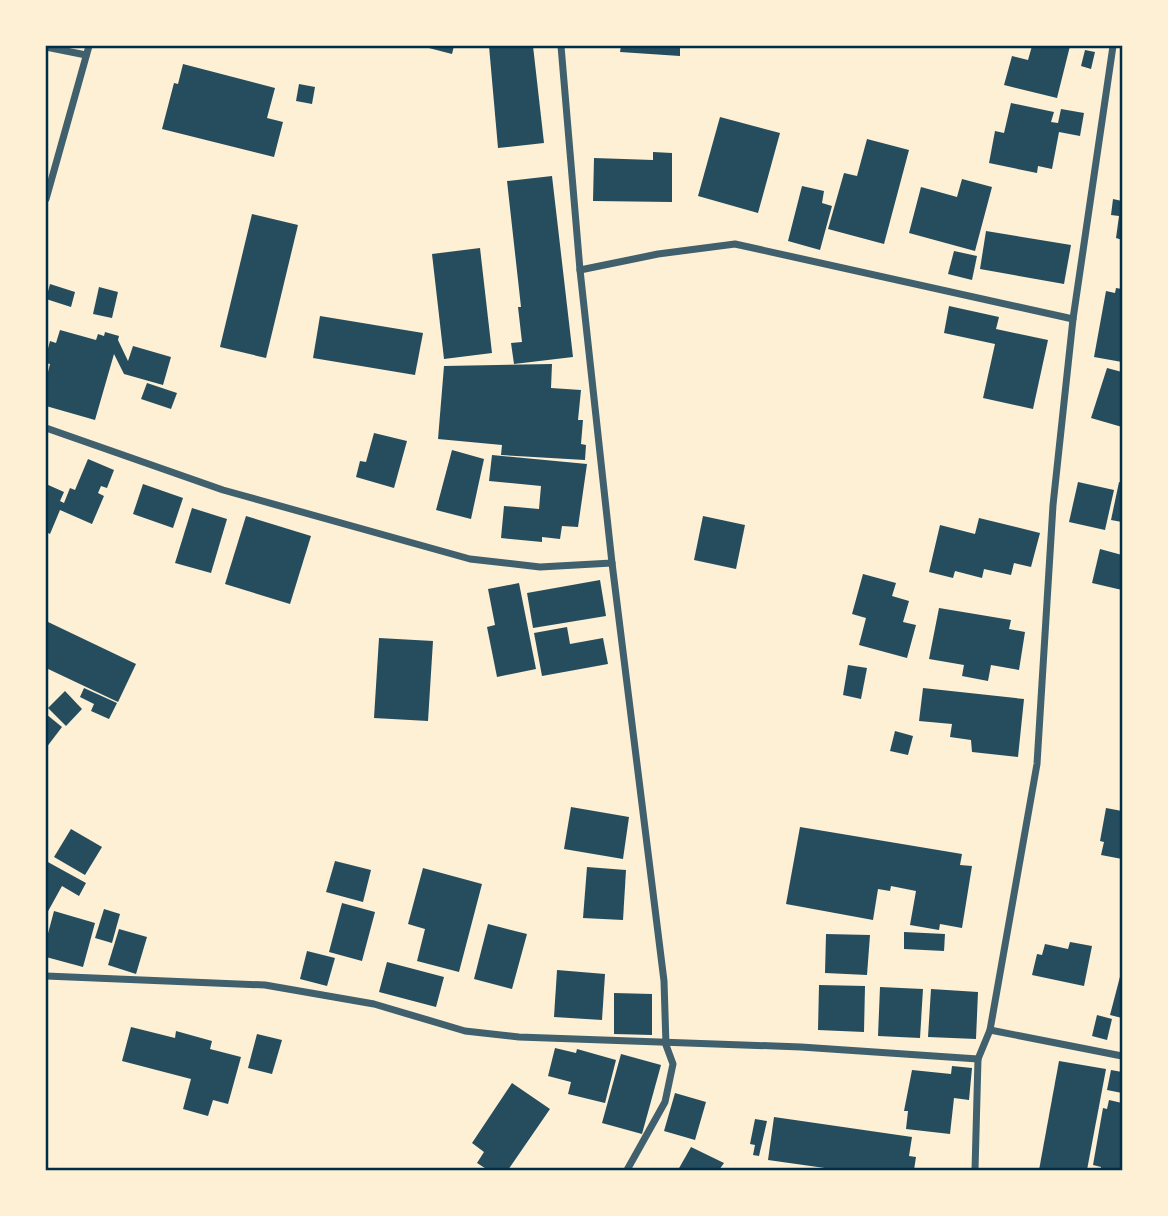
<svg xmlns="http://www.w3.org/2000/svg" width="1168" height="1216" font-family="Figtree,sans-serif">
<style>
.building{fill:#264d5e}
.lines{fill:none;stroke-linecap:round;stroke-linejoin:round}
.minor{stroke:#3f606c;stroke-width:7}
.neatline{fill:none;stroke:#003049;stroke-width:2.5}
</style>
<rect width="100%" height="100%" fill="#fdf0d5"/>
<g class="building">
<path d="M421,46H454L452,54Z"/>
<path d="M489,46H533L544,143L498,148Z"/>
<path d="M621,46H680V56L620,52Z"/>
<path d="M1032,46H1070L1057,98L1004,85L1012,56L1028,60Z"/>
<path d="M1085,50L1095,52L1091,69L1081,66Z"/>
<path d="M183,64L275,88L267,118L283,122L274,157L162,129L174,83L178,84Z"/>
<path d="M299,84L315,87L312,104L296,101Z"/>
<path d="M1011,103L1054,112L1051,122L1058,123L1061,109L1084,113L1080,136L1059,132L1052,169L1038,166L1037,173L989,163L995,131L1004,133Z"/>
<path d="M720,117L780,133L758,213L698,196Z"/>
<path d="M867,139L909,150L884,244L828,229L844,173L857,176Z"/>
<path d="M653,152L672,153V202L593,201L594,158L653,160Z"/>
<path d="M552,176L573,357L514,364L511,343L522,342L518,307H521L507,181Z"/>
<path d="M962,179L992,187L975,251L909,233L921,187L957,197Z"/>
<path d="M802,186L824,191L822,203L832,206L820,250L788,241Z"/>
<path d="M1113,199L1122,201V240L1116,238L1119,216L1111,215Z"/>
<path d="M252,214L298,225L266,358L220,347Z"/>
<path d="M986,231L1071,245L1064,284L980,269Z"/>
<path d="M480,248L492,353L444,359L432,254Z"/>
<path d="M954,251L977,256L972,280L948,274Z"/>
<path d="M50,284L75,292L71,307L46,299Z"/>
<path d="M99,287L118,292L112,318L93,314Z"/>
<path d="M1116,288L1122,289V362L1094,357L1106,291L1115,293Z"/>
<path d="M949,306L999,317L996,329L1048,340L1033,409L983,398L995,344L944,333Z"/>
<path d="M320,316L423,333L415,375L313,358Z"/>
<path d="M60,330L96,340L98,334L104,336L105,332L119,336L118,340L128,361L133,346L171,357L163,385L124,374L114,354L95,420L46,406V380L50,364L46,363V356L50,341L56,343Z"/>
<path d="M552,364L551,388L581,390L578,420H583L581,444L586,445L585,460L501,455L502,445L438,439L444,366Z"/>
<path d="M1107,368L1122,372V427L1091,418Z"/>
<path d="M147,383L177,393L171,409L141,399Z"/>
<path d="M374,433L407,441L394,488L356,477L360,461L366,462Z"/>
<path d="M452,450L484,459L471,519L436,510Z"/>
<path d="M492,455L587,464L578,527L562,526L560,539L542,537V542L501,538L504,506L539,509L541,486L489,481Z"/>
<path d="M88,459L114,470L107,488L101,486L98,493L104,496L92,524L60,510L50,534L46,532V484L64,492L60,501L64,503L70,488L75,490Z"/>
<path d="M1078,482L1114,490L1105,530L1069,522Z"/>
<path d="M1119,482L1122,483V522L1111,520Z"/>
<path d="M143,484L183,498L173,528L133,514Z"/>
<path d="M192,508L227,519L211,573L175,563Z"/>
<path d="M246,516L311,536L290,604L225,584Z"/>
<path d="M703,516L745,525L736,569L694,560Z"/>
<path d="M979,518L1040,533L1031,567L1014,563L1011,575L984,569L982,578L955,571L953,578L929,572L940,525L975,534Z"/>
<path d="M1100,549L1122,555V590L1092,583Z"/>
<path d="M863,574L896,583L892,596L909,601L903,622L916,625L907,658L859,645L866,618L852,614Z"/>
<path d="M600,580L606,616L533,628L527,593Z"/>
<path d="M519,583L536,669L497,677L487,627L495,625L488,589Z"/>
<path d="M939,608L1011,620L1009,629L1025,632L1019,670L991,665L988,681L962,676L964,665L929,659Z"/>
<path d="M46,621L136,664L118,702L46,668Z"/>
<path d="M567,627L570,644L603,638L608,664L542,676L534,633Z"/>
<path d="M379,638L433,641L428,721L374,718Z"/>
<path d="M848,665L867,668L861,699L843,695Z"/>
<path d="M84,688L117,703L109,719L91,711L94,704L80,697Z"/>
<path d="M923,688L1024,699L1018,757L972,752L971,740L950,737L952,724L919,721Z"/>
<path d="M65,691L82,709L66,726L48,708Z"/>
<path d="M46,714L62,727L46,748Z"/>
<path d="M895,731L913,736L908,755L890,751Z"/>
<path d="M571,807L629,817L623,859L564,849Z"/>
<path d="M1106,808L1122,811V859L1101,855L1104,842L1100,841Z"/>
<path d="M800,827L962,854L960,865L972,866L962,928L940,924L939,930L910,925L916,891L891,886L890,891L878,889L873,920L786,904Z"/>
<path d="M71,829L102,847L85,875L54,857Z"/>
<path d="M46,861L86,883L79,896L62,886L46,915Z"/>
<path d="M335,861L371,870L363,902L326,892Z"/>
<path d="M587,867L626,870L623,920L583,918Z"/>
<path d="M423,868L482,884L459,972L417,961L425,929L408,924Z"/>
<path d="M342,903L375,912L362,961L329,952Z"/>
<path d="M104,909L120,914L112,943L95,938Z"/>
<path d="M54,911L95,923L83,967L46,957V941Z"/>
<path d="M488,924L527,934L512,989L474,979Z"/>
<path d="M119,929L147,937L136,974L108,965Z"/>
<path d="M904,932L945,934L944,951L904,949Z"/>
<path d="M826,934L870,935L867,975L825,973Z"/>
<path d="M1070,942L1092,946L1084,986L1032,975L1037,954L1042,955L1045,944L1068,949Z"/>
<path d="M307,951L335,958L327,986L300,979Z"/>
<path d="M387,962L444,977L436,1007L379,992Z"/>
<path d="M1122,969V1018L1110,1015Z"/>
<path d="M557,970L605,974L602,1020L554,1017Z"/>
<path d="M819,985L865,986L864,1032L818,1030Z"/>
<path d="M880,987L923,989L920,1038L878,1036Z"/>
<path d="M931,989L978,992L976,1039L928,1037Z"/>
<path d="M614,993L652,994V1035L614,1034Z"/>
<path d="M1097,1015L1112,1019L1107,1040L1092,1036Z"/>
<path d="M131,1027L175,1038L176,1031L212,1041L210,1049L241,1057L228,1104L213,1100L208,1116L183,1109L191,1079L122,1061Z"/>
<path d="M257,1034L282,1040L272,1074L248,1068Z"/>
<path d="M555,1048L576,1053L577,1049L616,1060L605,1103L568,1094L571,1082L548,1076Z"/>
<path d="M621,1054L661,1065L642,1134L602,1123Z"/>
<path d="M1059,1061L1106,1069L1087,1170H1039Z"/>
<path d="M952,1066L972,1068L969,1100L954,1098L950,1134L906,1129L908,1111H904L912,1070L951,1074Z"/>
<path d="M1111,1070L1122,1072V1093L1107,1090Z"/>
<path d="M512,1083L550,1109L508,1170H488L477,1163L484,1152L472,1143Z"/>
<path d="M675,1093L706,1102L695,1140L664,1131Z"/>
<path d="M1109,1100L1122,1103V1170H1101V1167L1093,1165L1103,1108L1107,1109Z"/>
<path d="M774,1117L912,1137L909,1156L916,1157L914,1170H839L768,1160Z"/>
<path d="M755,1119L767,1121L759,1156L753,1155L755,1145L750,1144Z"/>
<path d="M691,1147L724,1163L719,1170H678Z"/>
</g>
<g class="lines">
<g class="minor">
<path d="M1113,46L1073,319L1053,505L1037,764L990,1030L1122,1056"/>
<path d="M46,47L86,55"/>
<path d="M46,199L89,46"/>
<path d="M580,270L658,254L735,244L1073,319"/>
<path d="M46,428L223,490L470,559L540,567L612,563L580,270L561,46"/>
<path d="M612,563L664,981L666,1045L673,1064L665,1102L627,1170"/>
<path d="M46,976L265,985L374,1004L465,1031L519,1037L801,1047L978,1059"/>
<path d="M975,1170L978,1059L990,1030"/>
</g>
</g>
<rect width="1168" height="1216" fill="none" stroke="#fdf0d5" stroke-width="94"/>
<rect x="47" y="47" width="1074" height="1122" class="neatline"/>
</svg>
